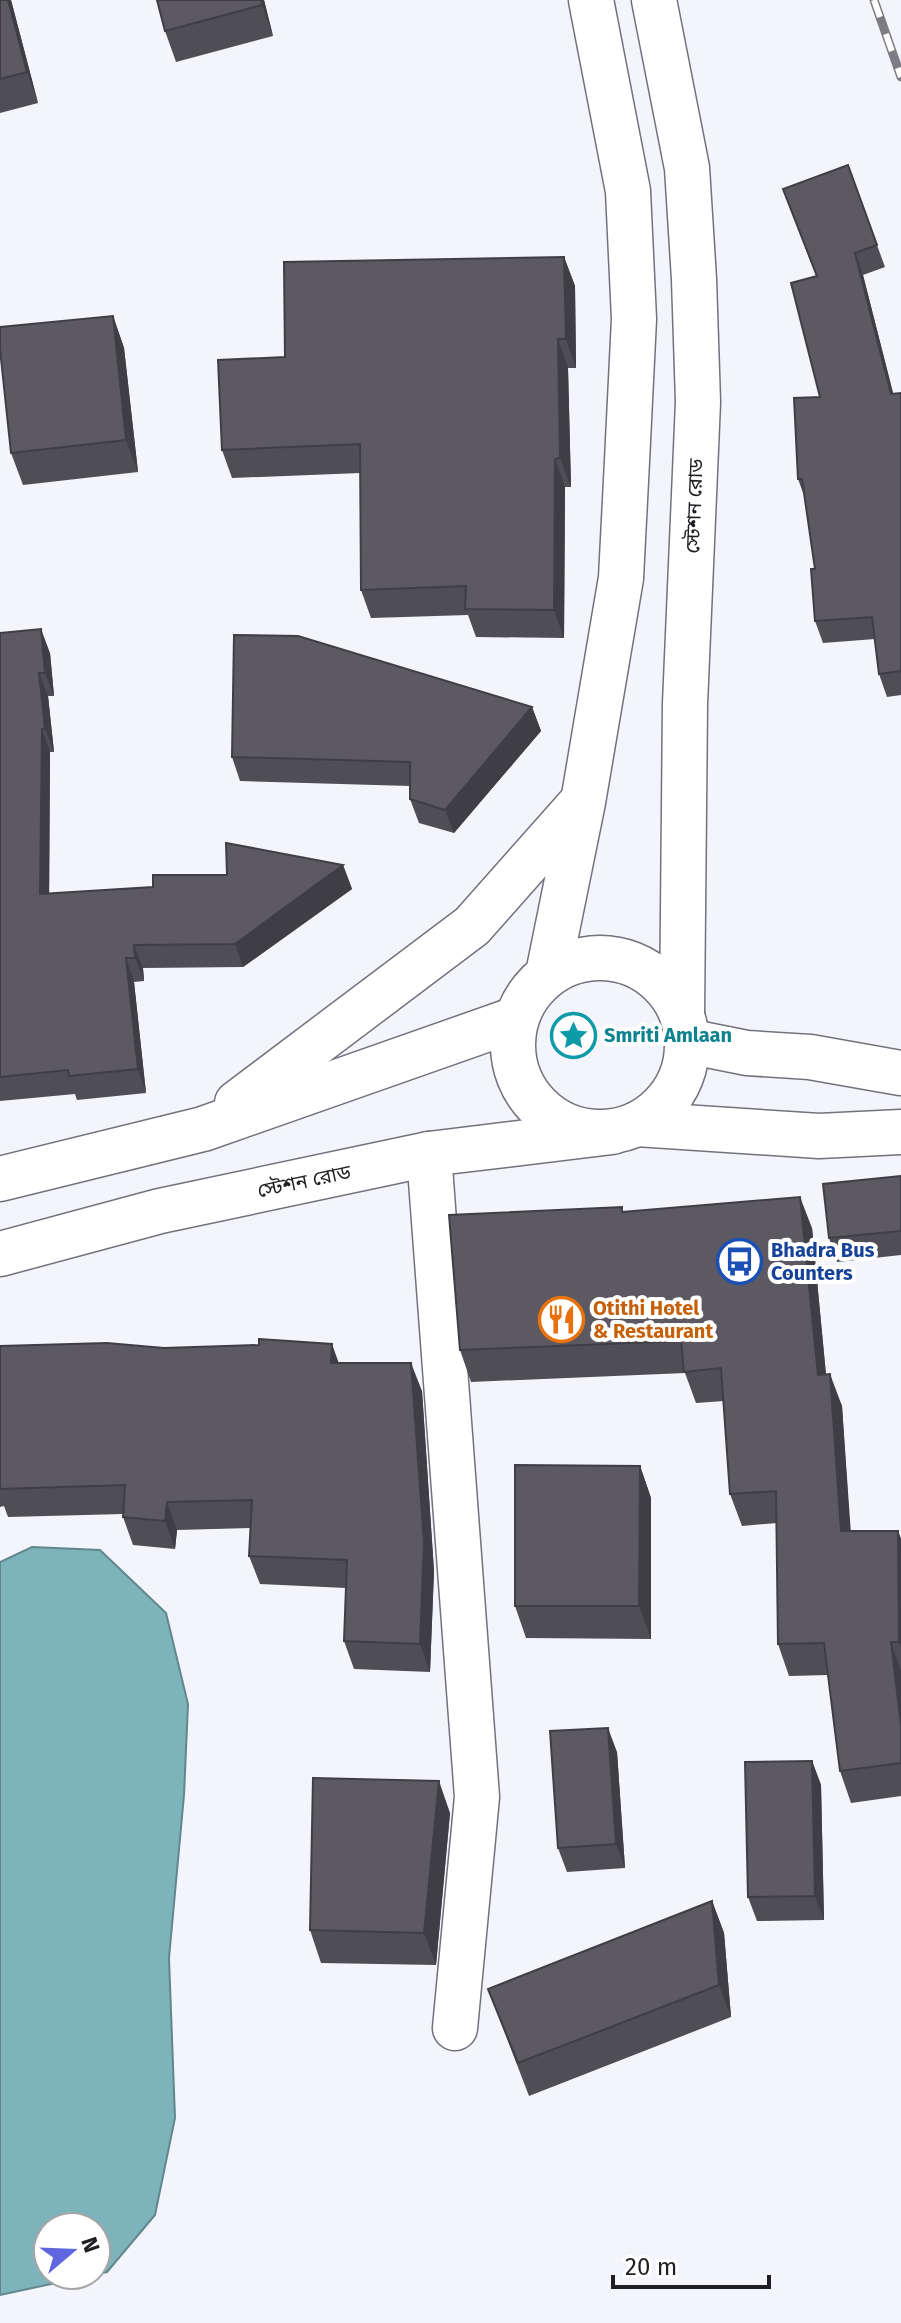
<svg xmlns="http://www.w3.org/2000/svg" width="901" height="2323" font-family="'Fira Sans','Noto Sans Bengali',sans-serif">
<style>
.water{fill:#7db4bb;stroke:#61878d;stroke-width:2}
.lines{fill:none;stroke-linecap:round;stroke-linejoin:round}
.minor-casing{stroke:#72727c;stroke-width:47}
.major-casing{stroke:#72727c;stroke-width:47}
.minor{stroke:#fff;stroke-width:44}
.major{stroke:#fff;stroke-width:44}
.rail-casing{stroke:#7c7c82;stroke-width:9}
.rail{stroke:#fff;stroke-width:6;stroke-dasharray:18;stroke-linecap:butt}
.wall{fill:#4f4d55}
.shaded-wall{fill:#403e45}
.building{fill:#5c5963;stroke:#403e45;stroke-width:2}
.labels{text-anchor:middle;stroke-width:8;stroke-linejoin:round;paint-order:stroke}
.street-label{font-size:20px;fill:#1f1f23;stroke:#fff}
.culture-label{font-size:20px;font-weight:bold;fill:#0d838f;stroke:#fff;text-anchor:start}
.transit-label{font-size:20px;font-weight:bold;fill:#164399;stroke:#fff;text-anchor:start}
.food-label{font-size:20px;font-weight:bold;fill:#c56008;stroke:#fff;text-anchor:start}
</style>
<rect width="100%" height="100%" fill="#f4f4fd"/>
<path class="water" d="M32,1547L100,1550L166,1613L188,1704L184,1795L169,1958L175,2118L155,2215L107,2272L96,2274V2227H48V2275H93L0,2295V1562Z"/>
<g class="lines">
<defs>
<path id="minor" d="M429,1154L477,1797L455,2028"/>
<g id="major">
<path d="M654,0L687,168L694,279L698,402L685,704L682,1015"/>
<circle cx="600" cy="1045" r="87"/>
<path d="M548,974L583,802L621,578L627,461L634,319L628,191L591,0"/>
<path d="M687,1041L747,1053L810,1057L901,1073"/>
<path d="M237,1103L472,926L581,803"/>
<path d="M637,1124L819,1136L901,1132"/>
<path d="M0,1179L203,1129L516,1019"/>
<path d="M0,1254L160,1211L429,1154L612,1132"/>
</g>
</defs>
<use href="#minor" class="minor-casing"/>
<use href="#major" class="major-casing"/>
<use href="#minor" class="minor"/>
<use href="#major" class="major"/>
<defs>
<path id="rail" d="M874,0L901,77"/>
</defs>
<use href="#rail" class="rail-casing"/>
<use href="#rail" class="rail"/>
</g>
<g class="wall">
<path d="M0,0H11L38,103L0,113Z"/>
<path d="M264,0L273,36L176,62L165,31Z"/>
<path d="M783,189L877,245L885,267L863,275L893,394L901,393V695L887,697L879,674L875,639L823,643L815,621V569L805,498L798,479L820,397L816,276Z"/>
<path d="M564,257L575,286L576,368H568L571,487H565L564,638L476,637L468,615L371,618L361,590L360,473L232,478L222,450L285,357Z"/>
<path d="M113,316L124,348L138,472L23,485L11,453Z"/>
<path d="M0,633L50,653L54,696H48L54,752H50L49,894L153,887L227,875L343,865L352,889L243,967L143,968L144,981L134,982L146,1093L77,1100L75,1094L0,1101Z"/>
<path d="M532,707L541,731L454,833L419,823L410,799V786L240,781L232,757Z"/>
<path d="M901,1176V1255L837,1262L829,1238Z"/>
<path d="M624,1212L812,1228L826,1374L842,1406L850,1531H898L901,1539V1796L851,1803L840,1771L828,1675L789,1676L778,1644L777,1523L742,1526L730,1494L724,1401L696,1403L685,1373L471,1382L460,1350Z"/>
<path d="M0,1346L339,1363L422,1391L434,1571L430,1672L354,1669L344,1641L346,1588L260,1584L249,1556L251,1528L177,1530L175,1549L133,1545L123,1517V1514L8,1517L4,1506L0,1507Z"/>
<path d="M640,1466L651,1498V1639L526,1638L515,1606Z"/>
<path d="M617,1752L625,1868L567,1872L558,1848Z"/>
<path d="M812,1761L821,1785L824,1920L757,1921L748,1897Z"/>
<path d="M450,1813L436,1965L321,1963L310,1930Z"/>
<path d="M712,1901L724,1933L731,2017L529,2096L488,1989Z"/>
</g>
<g class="shaded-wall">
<path d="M8,0H11L38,103L27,72Z"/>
<path d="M261,0H264L273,36L262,5Z"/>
<path d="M855,253L863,275L899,416L891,394Z"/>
<path d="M564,257L575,286L576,368L566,339Z"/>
<path d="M113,316L124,348L138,472L126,440Z"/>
<path d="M558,339L568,368L571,487L560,458Z"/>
<path d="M555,459L565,487L564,638L554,610Z"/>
<path d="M41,629L50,653L54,696L45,673Z"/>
<path d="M39,673L48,696L54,752L45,729Z"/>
<path d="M532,707L541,731L454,833L445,810Z"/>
<path d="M42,729L50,752L49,918L40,894Z"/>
<path d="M343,865L352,889L243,967L235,944Z"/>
<path d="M134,945L143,968L144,981L135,958Z"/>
<path d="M126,958L134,982L146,1093L138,1069Z"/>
<path d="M800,1197L812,1228L829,1407L818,1375Z"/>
<path d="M332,1344L342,1372L331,1363Z"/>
<path d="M411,1363L422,1391L434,1571L430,1672L420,1644Z"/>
<path d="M830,1374L842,1406L853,1563L841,1531Z"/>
<path d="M640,1466L651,1498V1639L639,1606Z"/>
<path d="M167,1502L177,1530L175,1549L165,1521Z"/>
<path d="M898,1531L901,1539V1648L899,1642Z"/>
<path d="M891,1642L901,1671V1725Z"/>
<path d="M608,1728L617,1752L625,1868L616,1844Z"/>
<path d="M812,1761L821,1785L824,1920L815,1896Z"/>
<path d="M439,1781L450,1813L436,1965L424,1933Z"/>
<path d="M712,1901L724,1933L731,2017L719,1985Z"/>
</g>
<g class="building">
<path d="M0,0H8L27,72L0,79Z"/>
<path d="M157,0H261L262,5L165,31Z"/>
<path d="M848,165L877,245L855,253L891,394L901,393V671L879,674L872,617L815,621L811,569H815L802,479H798L794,398L820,397L791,283L817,276L783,189Z"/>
<path d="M564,257L566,339H558L560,458L555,459L554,610L465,609L466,586L361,590L360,444L222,450L218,360L285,357L284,262Z"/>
<path d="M113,316L126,440L11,453L0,349V327Z"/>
<path d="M41,629L45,673H39L45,729H42L40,894L153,887V875H227L226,843L343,865L235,944L134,945L135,958H126L138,1069L69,1076L68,1070L0,1077V633Z"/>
<path d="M234,635L298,636L532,707L445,810L410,799V762L232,757Z"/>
<path d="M901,1176V1231L829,1238L823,1184Z"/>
<path d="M800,1197L818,1375L830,1374L841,1531H898L899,1642H891L901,1725V1763L840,1771L824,1643L778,1644L776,1491L730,1494L721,1368L684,1372L681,1341L460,1350L449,1215L622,1207V1212Z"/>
<path d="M259,1339L332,1344L331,1363H411L424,1542L420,1644L344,1641L347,1560L249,1556L252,1500L167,1502L165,1521L123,1517L125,1485L0,1489V1346L107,1343L164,1348L259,1345Z"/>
<path d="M515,1465L640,1466L639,1606H515Z"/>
<path d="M608,1728L616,1844L558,1848L550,1731Z"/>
<path d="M812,1761L815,1896L748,1897L745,1762Z"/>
<path d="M313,1778L439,1781L424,1933L310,1930Z"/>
<path d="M712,1901L719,1985L518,2063L488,1989Z"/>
</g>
<defs>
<symbol id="sight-ring" viewBox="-11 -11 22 22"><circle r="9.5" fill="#fff" stroke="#0f9aa8" stroke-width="1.5"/><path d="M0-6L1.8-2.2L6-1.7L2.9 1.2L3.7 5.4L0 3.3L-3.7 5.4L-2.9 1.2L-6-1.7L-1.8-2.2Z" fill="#0f9aa8"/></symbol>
<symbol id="bus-ring" viewBox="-11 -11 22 22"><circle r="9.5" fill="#fff" stroke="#1a4fb4" stroke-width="1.5"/><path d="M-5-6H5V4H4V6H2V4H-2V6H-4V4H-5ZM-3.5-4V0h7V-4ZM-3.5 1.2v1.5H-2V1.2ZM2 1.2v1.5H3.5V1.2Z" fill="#1a4fb4"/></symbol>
<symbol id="restaurant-ring" viewBox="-11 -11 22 22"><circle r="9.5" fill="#fff" stroke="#e8710a" stroke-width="1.5"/><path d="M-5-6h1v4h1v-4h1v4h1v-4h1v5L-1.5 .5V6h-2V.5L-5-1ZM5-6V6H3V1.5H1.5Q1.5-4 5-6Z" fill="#e8710a"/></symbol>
</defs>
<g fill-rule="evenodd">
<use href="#sight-ring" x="548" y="1010" width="51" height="51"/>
<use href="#bus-ring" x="714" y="1236" width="51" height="51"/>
<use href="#restaurant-ring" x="536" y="1294" width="51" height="51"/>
</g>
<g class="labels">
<g class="street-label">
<text transform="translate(694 506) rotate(-88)" y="7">স্টেশন রোড</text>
<text transform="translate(304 1181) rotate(-12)" y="7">স্টেশন রোড</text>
</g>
<g class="culture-label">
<text x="604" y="1042">Smriti Amlaan</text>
</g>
<g class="transit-label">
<text x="771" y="1257">Bhadra Bus<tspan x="771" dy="23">Counters</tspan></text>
</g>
<g class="food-label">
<text x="593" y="1315">Otithi Hotel<tspan x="593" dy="23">&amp; Restaurant</tspan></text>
</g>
</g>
<g transform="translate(72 2251) rotate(71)"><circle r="38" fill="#ffffff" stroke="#a5a5a7" stroke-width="2"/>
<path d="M0-6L14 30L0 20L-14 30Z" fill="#5f66de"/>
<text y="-12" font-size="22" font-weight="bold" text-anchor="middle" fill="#1f1f23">N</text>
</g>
<path d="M613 2275v12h156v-12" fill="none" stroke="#1f1f23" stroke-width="4"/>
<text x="625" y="2275" font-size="24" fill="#1f1f23" stroke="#ffffff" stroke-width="6" paint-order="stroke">20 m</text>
</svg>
